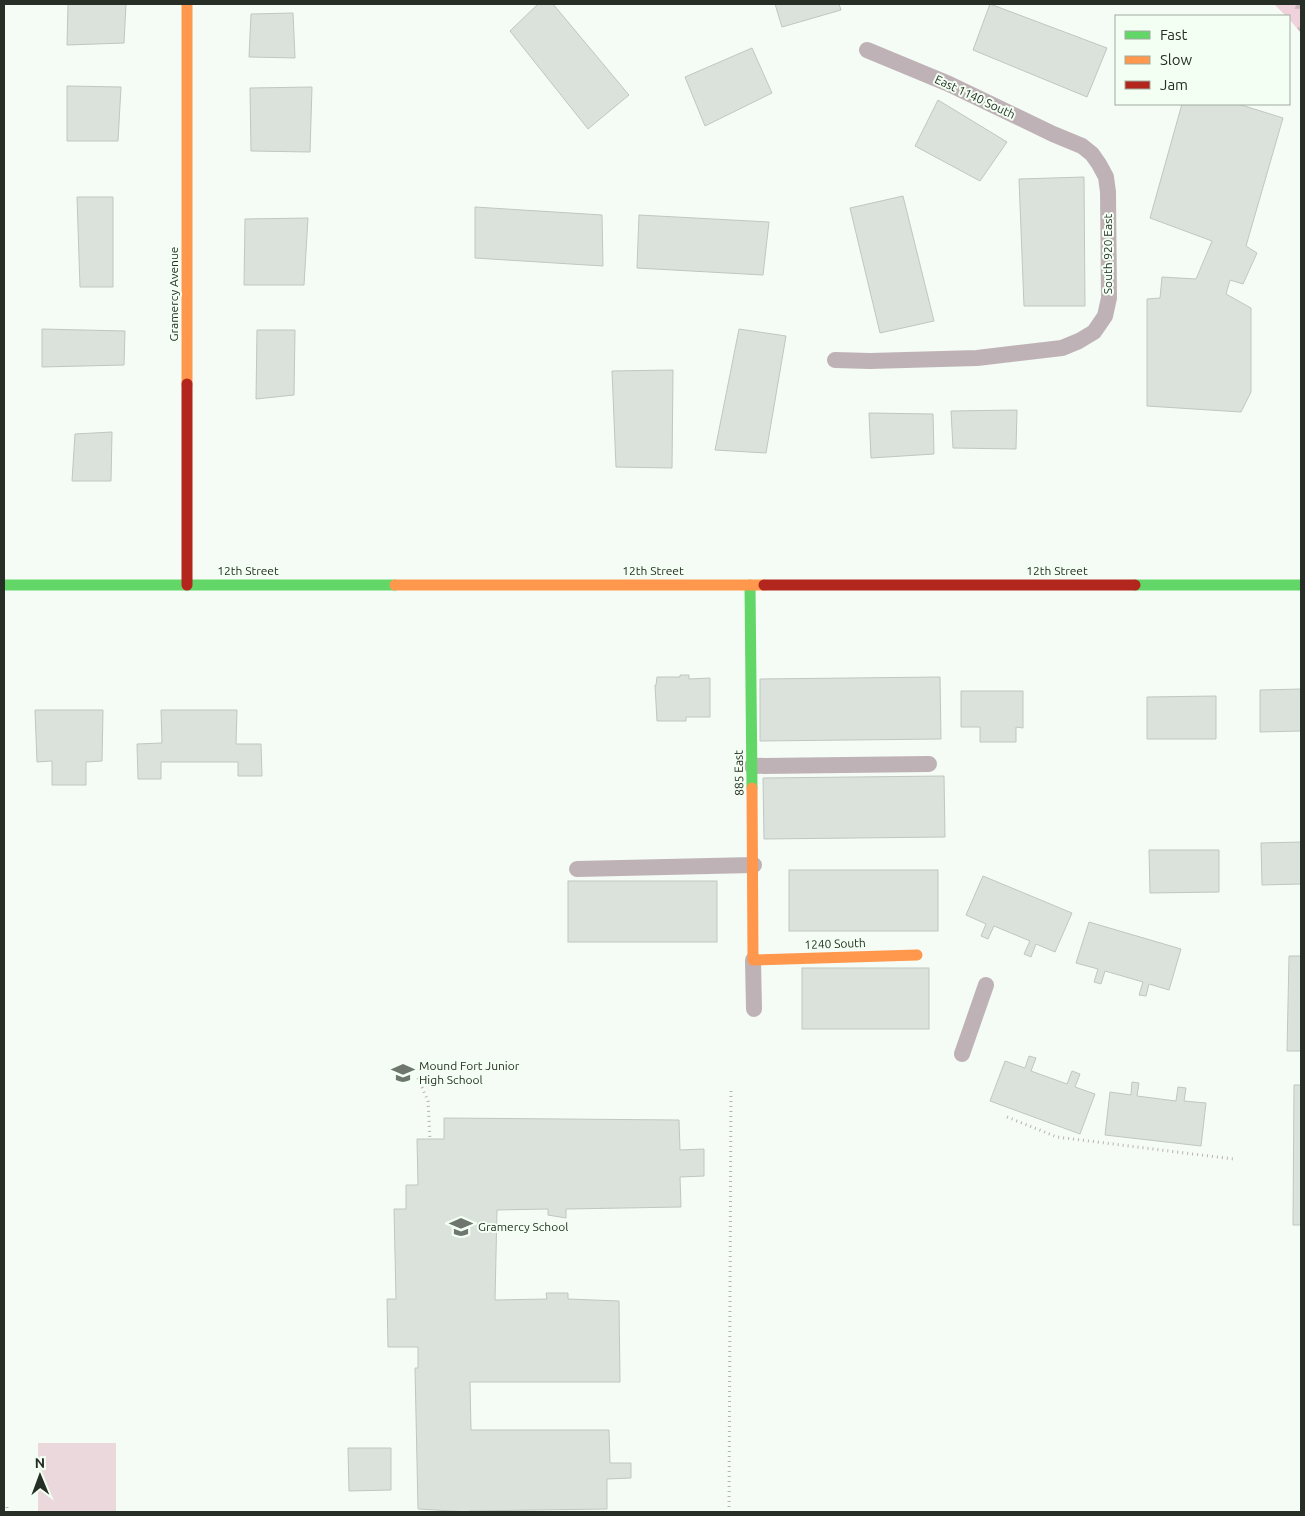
<svg xmlns="http://www.w3.org/2000/svg" width="1305" height="1516" font-family="Ubuntu,sans-serif">
<style>
.green{fill:#ebd8dd}
.forest{fill:url(#forest-firs)}
.building{fill:#dbe2db;stroke:#c0c6c0}
.lines{fill:none;stroke-linecap:round;stroke-linejoin:round}
.path{stroke:#b9b2b4;stroke-width:3;stroke-dasharray:1 4;stroke-linecap:butt}
.lane{stroke:#bfb2b7;stroke-width:16}
.fast{stroke:#63d668;stroke-width:11}
.slow{stroke:#ff974d;stroke-width:11}
.jam{stroke:#b3261e;stroke-width:11}
.labels{text-anchor:middle;stroke-width:4;stroke-linejoin:round;paint-order:stroke}
.street-label{font-size:12px;fill:#262e26;stroke:#f2fff2}
.poi-label{font-size:12px;fill:#262e26;stroke:#f2fff2;text-anchor:start}
</style>
<defs>
<pattern id="forest-firs" width="22" height="20" patternUnits="userSpaceOnUse" patternTransform="scale(1.25)"><rect width="22" height="20" fill="#f0d2dc"/><path d="M5 1l3.5 6h-7zM16 11l3.5 6h-7z" fill="#ceb5bd"/></pattern>
</defs>
<rect width="100%" height="100%" fill="#f5fcf5"/>
<rect class="green" x="38" y="1443" width="78" height="69"/>
<path class="forest" d="M1274,4H1301V33L1289,19V16H1286Z"/>
<g class="building">
<path d="M68,4H126L124,43L67,45Z"/>
<path d="M538,4H553L629,95L588,129L510,31Z"/>
<path d="M775,4H839L841,10L782,27Z"/>
<path d="M990,4L1107,48L1087,97L973,50Z"/>
<path d="M293,13L295,58L249,57L251,14Z"/>
<path d="M752,48L772,93L705,126L685,77Z"/>
<path d="M67,86L121,87L118,141H67Z"/>
<path d="M312,87L310,152L251,151L250,88Z"/>
<path d="M938,100L1007,142L980,181L915,146Z"/>
<path d="M1182,104H1238L1283,118L1246,246L1257,253L1243,284L1230,280L1226,294L1251,308V392L1241,412L1147,406V299L1160,298L1162,277L1196,279L1212,241L1150,218Z"/>
<path d="M1084,177L1085,306H1024L1019,179Z"/>
<path d="M903,196L934,321L880,333L850,208Z"/>
<path d="M77,197H113V287H80Z"/>
<path d="M475,207L602,215L603,266L475,258Z"/>
<path d="M639,215L769,222L763,275L637,268Z"/>
<path d="M308,218L304,285H244L245,219Z"/>
<path d="M42,329L125,331L124,365L42,367Z"/>
<path d="M739,329L786,336L766,453L715,450Z"/>
<path d="M257,330H295L294,395L256,399Z"/>
<path d="M673,370L672,468L616,467L612,371Z"/>
<path d="M1017,410L1016,449L953,448L951,411Z"/>
<path d="M869,413L933,414L934,454L871,458Z"/>
<path d="M112,432L111,481H72L75,434Z"/>
<path d="M680,675H689V679L710,678V717H686V721H657L655,685H656L657,677H680Z"/>
<path d="M940,677L941,739L760,741V679Z"/>
<path d="M1301,689V731L1260,732V690Z"/>
<path d="M961,691H1023V728L1016,727V742H980V727H961Z"/>
<path d="M1216,696V739H1147V697Z"/>
<path d="M35,710H103L102,761L86,762V785H52V761L37,762Z"/>
<path d="M161,710H237L236,744H261L262,776H238V762H161V779H138L137,744L162,743Z"/>
<path d="M944,776L945,837L764,839L763,778Z"/>
<path d="M1301,842V884L1262,885L1261,843Z"/>
<path d="M1149,850H1219V892L1150,893Z"/>
<rect x="789" y="870" width="149" height="61"/>
<path d="M983,876L1072,913L1055,952L1036,944L1031,957L1024,954L1030,941L994,926L988,939L981,936L986,924L966,915Z"/>
<rect x="568" y="881" width="149" height="61"/>
<path d="M1089,922L1181,949L1169,990L1149,984L1146,996L1139,995L1143,982L1105,971L1101,984L1094,982L1098,969L1076,963Z"/>
<path d="M1289,956H1301V1051H1287Z"/>
<rect x="802" y="968" width="127" height="61"/>
<path d="M1029,1056L1036,1058L1031,1071L1067,1084L1072,1071L1080,1074L1075,1087L1095,1094L1080,1134L990,1101L1005,1061L1025,1068Z"/>
<path d="M1132,1082L1139,1083L1137,1096L1176,1101L1178,1087L1186,1088L1184,1101L1206,1103L1201,1146L1105,1135L1110,1092L1131,1095Z"/>
<path d="M1294,1085H1301V1225H1293Z"/>
<path d="M444,1118L679,1120L680,1150L704,1149V1176L680,1177L681,1207L566,1209V1218L548,1215V1209L497,1210L495,1300L547,1299L546,1293H568V1299L619,1301L620,1382H470L471,1430H609L610,1463H631V1478L607,1479V1509L469,1511V1512L418,1509L415,1368H418V1347H388L387,1299H396L394,1209H406V1185H418L417,1139H444Z"/>
<path d="M348,1448H391V1490L349,1491Z"/>
</g>
<g class="lines">
<g class="path">
<path d="M418,1078L428,1101L430,1139"/>
<path d="M1007,1117L1057,1137L1233,1159"/>
<path d="M4,1505H7V1512"/>
<path d="M729,1512L731,1087"/>
</g>
<g class="lane">
<path d="M835,360L870,361L977,358L1062,348L1079,341L1094,332L1105,316L1109,298L1108,192L1106,177L1099,164L1092,154L1082,146L1053,134L949,84L867,50"/>
<path d="M752,766L929,764"/>
<path d="M577,869L754,865"/>
<path d="M753,960L754,1009"/>
<path d="M962,1054L986,985"/>
</g>
<g class="fast">
<path d="M4,585H395"/>
<path d="M750,585L752,788"/>
<path d="M1135,585H1301"/>
</g>
<g class="slow">
<path d="M187,4V384"/>
<path d="M395,585H764"/>
<path d="M752,788L753,960L917,955"/>
</g>
<g class="jam">
<path d="M187,384V585"/>
<path d="M764,585H1135"/>
</g>
</g>
<defs>
<symbol id="school-bare" viewBox="-9 -9 18 18"><path d="M0-5L7-2L0 1L-7-2ZM-4 1L0 2.5L4 1V4Q0 6-4 4Z" fill="#6e766e" stroke="#f2fff2" stroke-width="2.5" paint-order="stroke"/></symbol>
</defs>
<g fill-rule="evenodd">
<use href="#school-bare" x="387" y="1057" width="32" height="32"/>
<use href="#school-bare" x="445" y="1211" width="32" height="32"/>
</g>
<g class="labels">
<g class="street-label">
<text transform="translate(975 97) rotate(25)" y="4">East 1140 South</text>
<text transform="translate(1108 254) rotate(-90)" y="4">South 920 East</text>
<text transform="translate(174 294) rotate(-90)" y="4">Gramercy Avenue</text>
<text x="248" y="575">12th Street</text>
<text x="653" y="575">12th Street</text>
<text x="1057" y="575">12th Street</text>
<text transform="translate(739 773) rotate(-91)" y="4">885 East</text>
<text transform="translate(835 944) rotate(-2)" y="4">1240 South</text>
</g>
<g class="poi-label">
<text x="419" y="1070">Mound Fort Junior<tspan x="419" dy="14">High School</tspan></text>
<text x="478" y="1231">Gramercy School</text>
</g>
</g>
<rect width="1305" height="1516" fill="none" stroke="#262e26" stroke-width="10"/>
<rect x="1115" y="15" width="175" height="90" fill="#f2fff2" stroke="#a0aba0"/>
<rect x="1125" y="31" width="25" height="8" fill="#63d668" stroke="#a0aba0"/>
<text x="1160" y="40" font-size="15" fill="#262e26">Fast</text>
<rect x="1125" y="56" width="25" height="8" fill="#ff974d" stroke="#a0aba0"/>
<text x="1160" y="65" font-size="15" fill="#262e26">Slow</text>
<rect x="1125" y="81" width="25" height="8" fill="#b3261e" stroke="#a0aba0"/>
<text x="1160" y="90" font-size="15" fill="#262e26">Jam</text>
<g transform="translate(40 1476) rotate(359)" stroke="#f2fff2" stroke-width="4" paint-order="stroke">
<path d="M0-4L9 19L0 12L-9 19Z" fill="#262e26"/>
<text y="-8" font-size="14" font-weight="bold" text-anchor="middle" fill="#262e26">N</text>
</g>
</svg>
